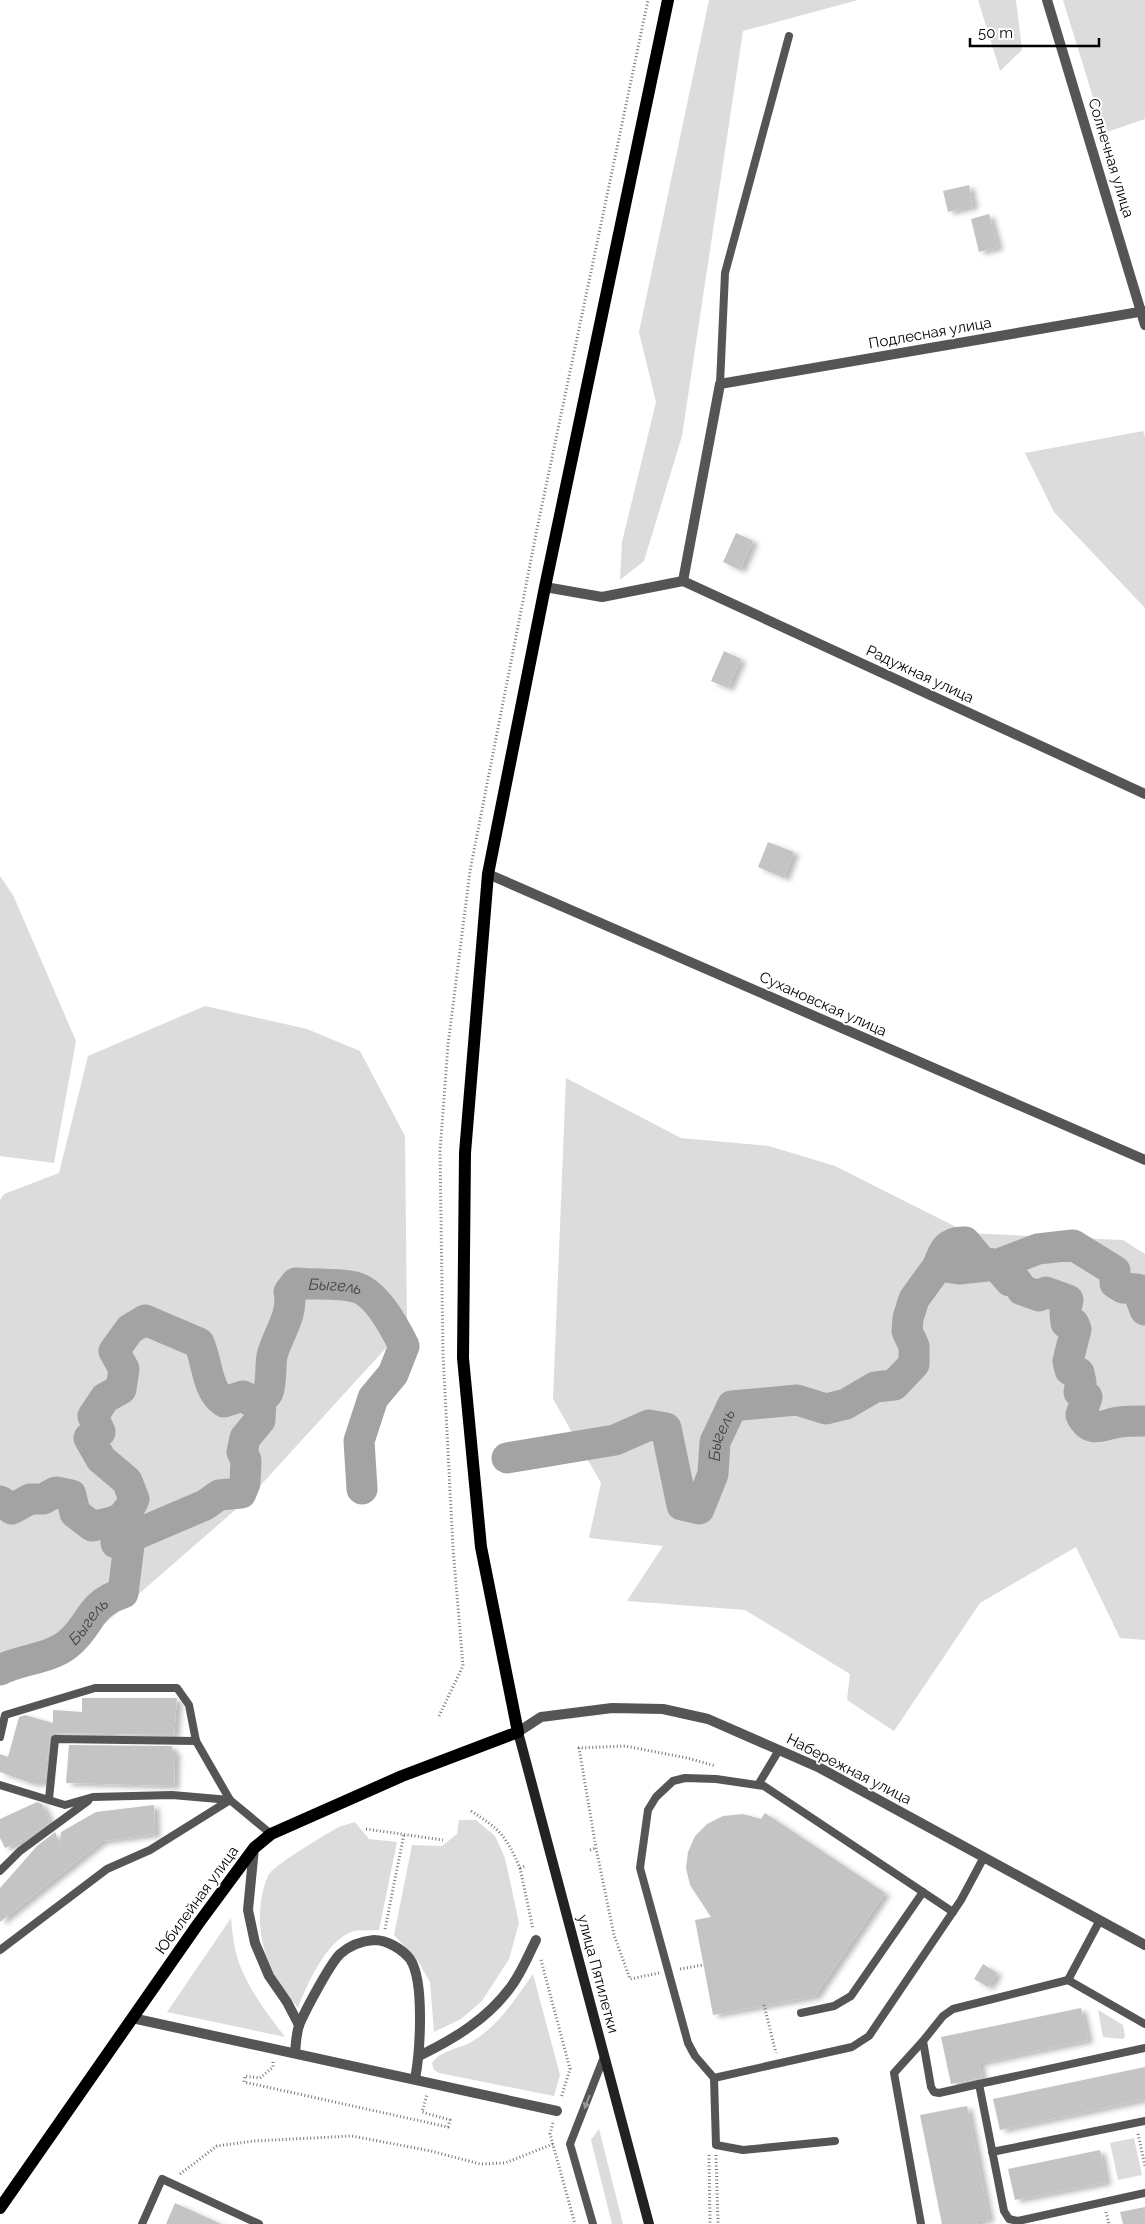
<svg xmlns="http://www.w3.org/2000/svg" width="1145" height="2224" font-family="Raleway,sans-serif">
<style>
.green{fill:#dcdcdc}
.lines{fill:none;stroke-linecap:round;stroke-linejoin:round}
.river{stroke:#a3a3a3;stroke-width:31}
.building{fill:#c4c4c4;filter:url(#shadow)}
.path{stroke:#777;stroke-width:3;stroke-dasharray:1 2.5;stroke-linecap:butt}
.service{stroke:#555;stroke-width:8}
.pedestrian{stroke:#555;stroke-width:10}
.minor{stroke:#555;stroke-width:10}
.tertiary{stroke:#555;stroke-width:10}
.secondary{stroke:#222;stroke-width:10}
.primary{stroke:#000;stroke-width:12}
.oneway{fill:#999}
.labels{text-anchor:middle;stroke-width:4;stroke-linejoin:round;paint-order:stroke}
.street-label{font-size:15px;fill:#000;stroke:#fff}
.water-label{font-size:16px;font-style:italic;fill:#444;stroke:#fff}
</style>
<defs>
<filter id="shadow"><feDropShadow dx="5.5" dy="3" stdDeviation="2.5" flood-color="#0004"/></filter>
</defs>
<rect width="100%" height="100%" fill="#fff"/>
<g class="green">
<path d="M709,0H858L743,31L682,436L644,561L620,580L622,542L656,402L639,332Z"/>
<path d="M978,0H1016L1022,50L1000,71Z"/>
<path d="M1063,0H1145V119L1104,133Z"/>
<path d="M1143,431L1145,437V608L1054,512L1025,453Z"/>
<path d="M0,876L13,895L76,1041L54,1163L0,1156Z"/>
<path d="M205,1006L307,1029L360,1051L405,1136L407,1325L250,1497L70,1654L0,1678V1200L4,1194L59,1173L88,1056Z"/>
<path d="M566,1078L681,1138L769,1146L835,1166L968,1233L1123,1240L1145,1254V1640L1120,1638L1076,1547L980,1603L894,1731L847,1700L850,1674L745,1610L627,1601L663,1546L589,1538L601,1483L553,1399Z"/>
<path d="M459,1820H476L495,1836L505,1858L519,1923L509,1959L482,2001L461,2019L434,2032L430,1982L418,1961L394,1935L412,1845L442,1846L457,1834Z"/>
<path d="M355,1822L369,1839L397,1842L379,1930C370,1931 359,1929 351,1932C326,1942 307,1984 298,2008C291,1998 283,1989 277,1980C259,1950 254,1908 268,1876C272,1866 325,1835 337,1828C343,1825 349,1824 355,1822Z"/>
<path d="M231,1918C232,1928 233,1939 235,1949C242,1981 266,2012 285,2037L167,2012Z"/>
<path d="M533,1974L560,2075L554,2096L439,2073L434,2070L432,2063C440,2050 460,2049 473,2041C500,2024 515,1999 533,1974Z"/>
<path d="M1098,2010L1123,2025L1125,2036L1123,2039L1103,2037Z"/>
<path d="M599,2129L623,2224H612L591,2140Z"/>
<path d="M1134,2138L1142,2175L1118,2180L1110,2143Z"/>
</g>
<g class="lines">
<g class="river">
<path d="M938,1266C943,1251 947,1241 965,1242L981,1261L996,1265L1010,1281L1017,1282L1022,1290L1039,1296L1046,1292L1068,1300L1065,1313L1066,1323L1074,1324L1076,1329L1068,1361L1070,1370L1079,1373L1081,1382L1079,1392L1087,1397L1081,1415C1091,1435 1103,1424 1120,1422C1128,1421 1137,1421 1145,1421"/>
<path id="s1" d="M507,1458L615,1440L649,1425L666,1428L682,1505L699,1509L713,1474L715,1442L732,1406L797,1400L826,1409L846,1404L875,1387L894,1385L914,1364V1346L907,1331L908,1318L914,1299L938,1266L959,1269L996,1265L1038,1249L1073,1245L1115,1271V1283L1123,1288L1137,1289L1145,1310"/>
<path id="s2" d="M0,1501L12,1509L30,1499H43L56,1492L71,1495L75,1513L92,1526C115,1522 124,1522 134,1499L127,1481L101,1459L89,1438L100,1432L93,1416L105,1398L121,1389L124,1369L114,1351L130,1329L145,1320L199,1343C208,1363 206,1389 224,1402L243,1396L251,1401C257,1399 265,1398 268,1392C272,1382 270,1367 272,1356C277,1335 294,1315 289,1292L296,1283C315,1285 336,1283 355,1287C376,1292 395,1328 404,1346L393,1374L373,1398L359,1441L362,1489"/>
<path d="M118,1542L116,1543L205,1505L219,1495L241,1493L245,1483L246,1460L242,1452L245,1438L260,1420L261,1398"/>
<path id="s3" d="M0,1670C21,1659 50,1659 68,1644C92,1625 87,1605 123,1593L130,1537"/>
</g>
</g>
<g class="building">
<path d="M969,185L973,206L948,212L943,191Z"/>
<path d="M989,214L998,247L979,252L971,219Z"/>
<path d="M736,533L753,541L740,570L723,562Z"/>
<path d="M724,651L741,659L728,688L711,681Z"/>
<path d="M768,842L794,852L784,878L758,867Z"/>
<path d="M82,1698H177L174,1735L55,1733L50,1738L45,1778L43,1783H31L0,1772V1754L8,1757L19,1717L25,1715L53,1723V1710L82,1712Z"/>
<path d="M69,1745L172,1746V1751H175L174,1786L66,1783Z"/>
<path d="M37,1802L42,1804L50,1822L31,1836L5,1848L0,1838V1819Z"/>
<path d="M154,1805L155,1834L102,1841L0,1922V1888L37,1846L55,1832L60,1843L61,1832L96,1812Z"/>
<path d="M765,1813L885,1893L815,1996L713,2015L695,1920L711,1917L690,1885L686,1868L688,1852L695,1836L707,1824L723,1816L743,1814L761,1819Z"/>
<path d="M983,1964L997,1973L988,1987L974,1979Z"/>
<path d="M1081,2008L1088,2040L979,2063L982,2078L951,2084L941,2037Z"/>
<path d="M1145,2067V2099L1000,2130L993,2099Z"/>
<path d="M967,2106L989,2219L979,2221V2224H942L920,2115Z"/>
<path d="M1100,2150L1106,2182L1015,2200L1008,2169Z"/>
<path d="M175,2203L221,2224H166Z"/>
<path d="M1145,2207V2224H1123L1120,2212Z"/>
</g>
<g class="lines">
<g class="path">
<path d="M439,1716L463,1666L453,1548L443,1354L440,1151L448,1045L470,871L537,529L648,0"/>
<path d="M471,1811C500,1829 506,1836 520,1868L525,1866"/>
<path d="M366,1829L443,1840"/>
<path d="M590,1850L596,1848"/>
<path d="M520,1868L533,1929"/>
<path d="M385,1929L404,1834"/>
<path d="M541,1960L570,2069L561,2098"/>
<path d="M680,1969L703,1965"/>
<path d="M659,1973L630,1979L614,1935L596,1848L579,1748L625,1746L687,1758L716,1766"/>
<path d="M764,2005L776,2053"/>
<path d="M273,2062V2067L260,2078L245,2076L244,2082L448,2127L450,2120L422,2112L427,2095"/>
<path d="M553,2123L550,2134L575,2224"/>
<path d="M1138,2134L1145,2166"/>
<path d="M709,2155L710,2224"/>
<path d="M716,2155L718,2224"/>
<path d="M180,2174L217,2146L254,2141L352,2136L431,2151L480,2164L505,2163L553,2144"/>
<path d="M1106,2212L1109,2224"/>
</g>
<g class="service">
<path d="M720,384L725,273L789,36"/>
<path d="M0,1737L5,1715L95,1688H177L189,1705L196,1741L230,1800L150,1850L107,1869L0,1950"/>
<path d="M0,1785L65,1805L93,1797L172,1795L230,1800L271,1834"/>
<path d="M758,1785L779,1750"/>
<path d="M49,1799L55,1739L196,1741"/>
<path d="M0,1871L20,1851L88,1801"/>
<path d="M1100,1920L1068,1980L1145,2024"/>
<path d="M1068,1980L953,2009L943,2016L923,2041L931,2087L934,2092L939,2093L979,2084L1004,2211L1009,2219L1018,2221L1145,2193"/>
<path d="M801,2013L834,2006L851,1996L923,1892"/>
<path d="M714,2078L852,2047L869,2036L961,1900L984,1857"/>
<path d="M979,2084L1145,2048"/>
<path d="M835,2141L743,2150L716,2145L714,2078L695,2056L688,2043L640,1868L648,1810L656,1797L673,1781L685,1778L716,1779L764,1786L953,1912"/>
<path d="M992,2152L1145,2121"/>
<path d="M142,2224L162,2179L259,2224"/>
<path d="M593,2224L570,2144L604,2057"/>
<path d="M921,2224L894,2073L923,2041"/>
</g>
<g class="pedestrian">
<path d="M254,1848L248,1910L255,1943L269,1976L287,2002L299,2025"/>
<path d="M132,2018L557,2111"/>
<path d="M295,2053C296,2044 296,2032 300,2023C306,2009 330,1964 340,1954C349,1946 362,1941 374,1940C387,1940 402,1949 410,1959C425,1981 420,2053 415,2079"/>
<path d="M419,2056C454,2039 487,2019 510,1988C521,1974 528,1956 536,1940"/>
</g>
<g class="minor">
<path d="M1047,0L1145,325"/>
<path d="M683,581L720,384L1145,311"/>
<path d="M683,581L1145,794"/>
<path d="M545,587L602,597L683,581"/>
</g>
<g class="tertiary">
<path d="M488,874L1145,1160"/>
<path d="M518,1732L541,1717L612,1708L663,1709L708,1719L820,1768L1145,1945"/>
</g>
<path class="secondary" d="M518,1732L649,2224"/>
<path class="primary" d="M0,2208L198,1924L254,1848L271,1834L402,1776L518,1732L481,1547L463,1358L465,1153L488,874L545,587L668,0"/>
</g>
<defs><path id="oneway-solid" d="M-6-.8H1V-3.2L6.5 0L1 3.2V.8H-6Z" transform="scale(1.25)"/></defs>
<use class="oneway" href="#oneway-solid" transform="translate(587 2102) rotate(111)"/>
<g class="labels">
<g class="street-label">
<text transform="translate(1111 158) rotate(73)" y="5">Солнечная улица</text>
<text transform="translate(930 333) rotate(-10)" y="5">Подлесная улица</text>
<text transform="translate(920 674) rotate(25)" y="5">Радужная улица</text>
<text transform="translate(823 1004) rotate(24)" y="5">Сухановская улица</text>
<text transform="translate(849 1769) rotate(27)" y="5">Набережная улица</text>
<text transform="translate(197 1900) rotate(-54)" y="5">Юбилейная улица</text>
<text transform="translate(598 1974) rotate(75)" y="5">улица Пятилетки</text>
</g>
<g class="water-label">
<text dy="6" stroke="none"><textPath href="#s2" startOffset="732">Быгель</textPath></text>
<text dy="6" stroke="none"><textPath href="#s1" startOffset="338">Быгель</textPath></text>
<text dy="6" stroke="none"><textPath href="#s3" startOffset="104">Быгель</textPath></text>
</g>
</g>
<path d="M970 38v8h129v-8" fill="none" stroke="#000000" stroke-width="2.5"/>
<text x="978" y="38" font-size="15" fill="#000000" stroke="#ffffff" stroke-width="4" paint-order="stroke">50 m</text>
</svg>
